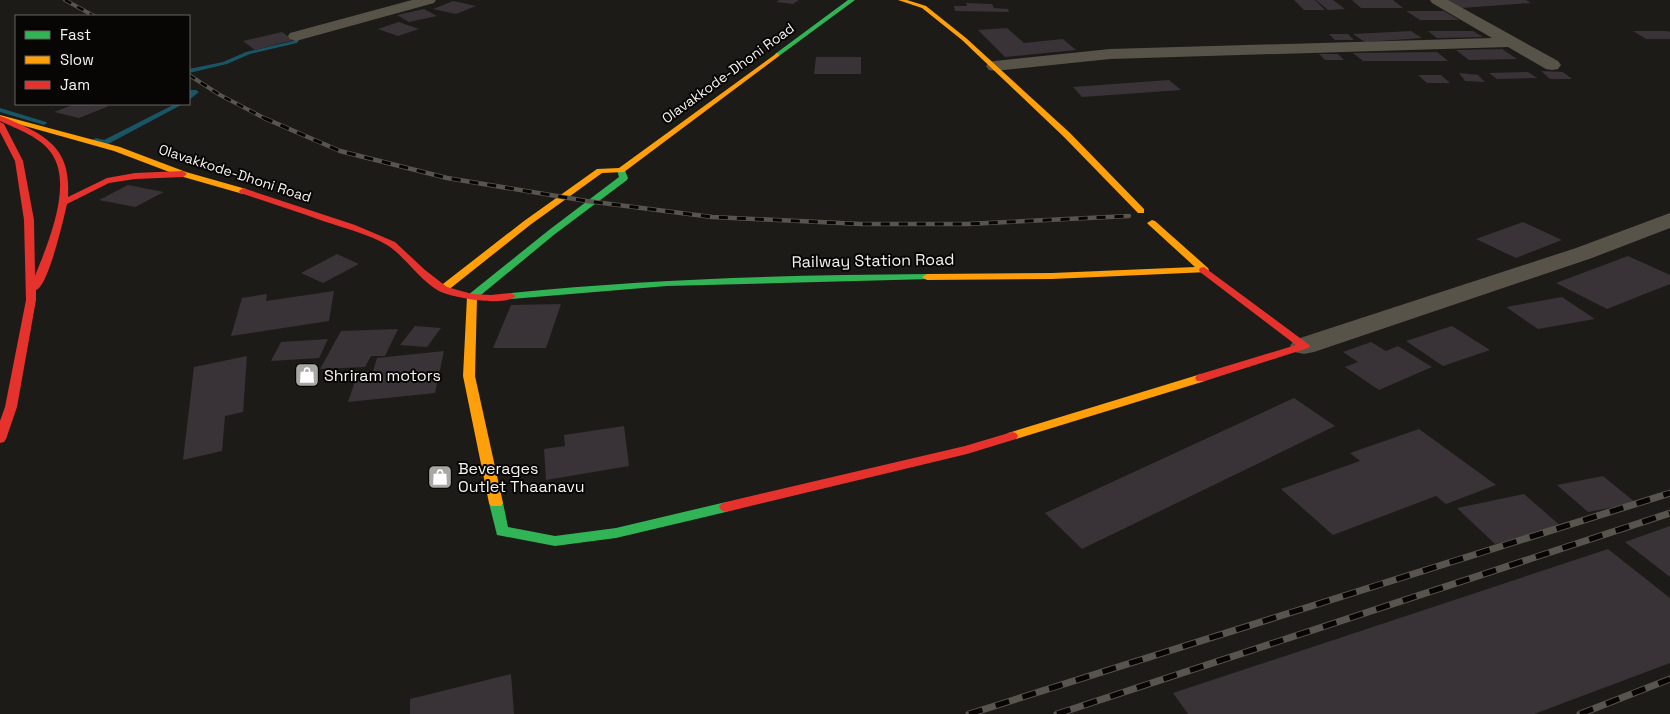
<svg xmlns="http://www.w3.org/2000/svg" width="1670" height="714" font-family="'Space Grotesk',sans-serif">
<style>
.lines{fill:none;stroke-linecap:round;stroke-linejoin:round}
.stream{fill:#185565;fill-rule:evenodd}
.building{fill:#393237}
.street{fill:#585348;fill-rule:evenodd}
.fast{fill:#30b455;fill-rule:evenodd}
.slow{fill:#ff9f0a;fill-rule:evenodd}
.jam{fill:#e5322d;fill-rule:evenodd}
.rail-far2-casing{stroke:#58544e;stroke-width:4}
.rail-far1-casing{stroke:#58544e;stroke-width:4.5}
.rail-casing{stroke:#58544e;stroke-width:7}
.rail-far2{stroke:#070605;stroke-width:2.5;stroke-dasharray:7;stroke-linecap:butt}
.rail-far1{stroke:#070605;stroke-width:3;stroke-dasharray:9;stroke-linecap:butt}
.rail{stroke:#070605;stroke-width:5;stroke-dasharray:14;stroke-linecap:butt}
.labels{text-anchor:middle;stroke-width:4;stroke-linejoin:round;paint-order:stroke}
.far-street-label{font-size:14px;fill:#f5f3f0;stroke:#070605}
.street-label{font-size:16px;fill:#f5f3f0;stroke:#070605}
.poi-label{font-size:16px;fill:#f5f3f0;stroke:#070605;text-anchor:start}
</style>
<rect width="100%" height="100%" fill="#1d1b18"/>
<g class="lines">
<g class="stream">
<path d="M299,34L302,36L297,43L250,54L227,64L189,73V69L223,62L246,52L293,41Z"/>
<path d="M189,90H196L199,92L189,100Z"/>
<path d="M175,104H183L108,144L96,142L92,140L96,138L104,140Z"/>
<path d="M0,108L46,122L47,123L44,125L0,112Z"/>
</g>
</g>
<g class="building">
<path d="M779,0H799L793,4L776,2Z"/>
<path d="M1294,0H1315L1325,10H1304Z"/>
<path d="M1316,0H1333L1345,9L1328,10Z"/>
<path d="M1352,0H1393L1403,8H1361Z"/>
<path d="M1447,0H1526L1531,3L1461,8Z"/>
<path d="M453,1L476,6L456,14L433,9Z"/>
<path d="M966,3L992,4L994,8L1008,9L1009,12L955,11L954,6H967Z"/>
<path d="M424,9L437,16L409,22L397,15Z"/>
<path d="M1406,11H1444L1459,20H1420Z"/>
<path d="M399,22L419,29L398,36L378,29Z"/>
<path d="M1007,28L1024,43L1063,39L1076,50L1005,57L978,30Z"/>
<path d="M1411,31L1422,38L1365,42L1353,34Z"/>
<path d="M1428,31H1473L1483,37L1437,38Z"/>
<path d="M1633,31H1667L1670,32V39H1646Z"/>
<path d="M282,32L294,40L255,50L243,41Z"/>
<path d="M1329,34H1348L1354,40H1335Z"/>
<path d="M1502,49L1517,59L1469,60L1456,50Z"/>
<path d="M1437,52L1448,61H1363L1353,53Z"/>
<path d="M1319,54H1338L1344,60H1325Z"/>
<path d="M816,57H861V74H814Z"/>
<path d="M1541,71L1563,72L1572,79H1550Z"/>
<path d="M1528,72L1537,78L1497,79L1489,73Z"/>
<path d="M1459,73L1478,75L1485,82L1465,81Z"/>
<path d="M1418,75H1441L1450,83H1427Z"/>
<path d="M1169,80L1181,90L1082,97L1073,87Z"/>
<path d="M75,104H100L109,106L79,118L54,112Z"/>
<path d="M128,185L164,192L135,207L99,200Z"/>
<path d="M1523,222L1562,240L1516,258L1476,239Z"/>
<path d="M337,254L359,264L323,283L301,273Z"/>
<path d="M1628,256L1670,275V284L1607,309L1556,283Z"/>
<path d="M334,291L329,321L231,336L242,298L267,294L266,301Z"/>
<path d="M1562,297L1595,319L1538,329L1506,307Z"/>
<path d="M561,304L546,348H493L511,305Z"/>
<path d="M415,326L441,328L427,347L400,345Z"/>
<path d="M1452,326L1490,350L1443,366L1406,341Z"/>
<path d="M398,329L385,356H371L365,367L320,369L341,331Z"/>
<path d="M328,339L319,358L271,361L281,342Z"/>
<path d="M1371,342L1386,351L1398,346L1432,367L1379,390L1345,367L1358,362L1343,352Z"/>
<path d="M444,351L435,393L348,402L358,372L373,371L377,358Z"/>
<path d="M247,356L243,412L225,416L222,451L183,460L194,367Z"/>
<path d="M1294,398L1335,426L1082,549L1045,513Z"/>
<path d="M624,426L629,466L546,480L544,449L565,446L564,435Z"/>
<path d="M1419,429L1496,485L1446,504L1436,496L1333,535L1281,489L1360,461L1350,453Z"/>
<path d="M1603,476L1636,503L1588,512L1557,485Z"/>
<path d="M1524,494L1563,528L1495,544L1457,508Z"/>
<path d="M1670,526V577L1625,542Z"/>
<path d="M1608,549L1670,598V663L1534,714H1188L1173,693Z"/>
<path d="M511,674L514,714H410V699Z"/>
</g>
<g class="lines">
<g class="street">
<path d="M412,0H436L434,3L296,41L290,39L288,36L290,33Z"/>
<path d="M1430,0H1448L1558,61L1561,65L1558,69L1552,70L1546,69L1508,47L1110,59L995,71L989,70L986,66L989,62L995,61L1110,49L1492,38L1432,3Z"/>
<path d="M1670,213V228L1592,258L1314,352L1304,354L1294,352L1290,346L1294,340L1576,248Z"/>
</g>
<g class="fast">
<path d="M848,0H855L779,56H775V54Z"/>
<path d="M621,167L624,168L628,178L627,180L555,234L476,299H468L467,297L468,295L549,230L619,177L617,170Z"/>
<path d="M927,274L931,275L932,277L931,279L667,286L511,299L506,296L511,293C649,279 788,275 927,274Z"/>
<path d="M496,498L501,500L503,503L508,527L555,536L616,528L726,502L731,504L733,507L731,510L726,512L616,538L555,546L497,535L489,503L491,500Z"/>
</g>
<g class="slow">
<path d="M898,0H907L926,6L966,38L1070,133L1144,209V213H1138L1064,137L962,40L922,8Z"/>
<path d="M777,53L779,54V56L624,172L602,173L530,225L447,291H439L438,289L439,287L524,221L597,169L619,168Z"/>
<path d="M0,115L120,147L186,172L246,189L247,191L243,194L180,176L114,151L0,119Z"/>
<path d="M1152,220L1155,221L1208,268L1209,270L1208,272L1052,279L927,280L922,277L927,274L1052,273L1195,267L1149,225L1147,223Z"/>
<path d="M472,294L477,297L475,376L503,503L501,506H491L489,503L463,376L467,297Z"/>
<path d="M1201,374L1207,378L1205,381L1016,439H1008L1006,436L1008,433Z"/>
</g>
<g class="jam">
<path d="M0,116C10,119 19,124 28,128C60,144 70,162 68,197L107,178L135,173L183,171L187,174L183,177L135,179L109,183L67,204C64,218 48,287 36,290V300L17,407L6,439L4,442L0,443V421L5,407L26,300L24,220L15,161L0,132V122L4,124L23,161L34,220L35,276C48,243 73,186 52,154C41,137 17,129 0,121Z"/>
<path d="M243,188L355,225L395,242L425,270L447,287L472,294L491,295L511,293L516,296C504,307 453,298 439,291C419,280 404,255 387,245C368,234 344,228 323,221C295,211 268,202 240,193L239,191Z"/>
<path d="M1204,267L1308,344L1310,346L1308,348L1205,381H1197L1195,378L1197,375L1296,345L1200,272L1199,270L1200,268Z"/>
<path d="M1012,432L1016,433L1018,436L1016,439L967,454L726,512L721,510L719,507L721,504L726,502L965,446Z"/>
</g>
<defs>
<g id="rail-far2">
<path d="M65,0L94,16"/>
<path d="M189,75L220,95L266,119"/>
</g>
<path id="rail-far1" d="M264,118L340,151L447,178L587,201L712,217L861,224H968L1129,216"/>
<g id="rail">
<path d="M969,714L1670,493"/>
<path d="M1057,714L1670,513"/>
<path d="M1580,714L1670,679"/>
</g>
</defs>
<use href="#rail-far2" class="rail-far2-casing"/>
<use href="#rail-far1" class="rail-far1-casing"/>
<use href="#rail" class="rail-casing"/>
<use href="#rail-far2" class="rail-far2"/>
<use href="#rail-far1" class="rail-far1"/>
<use href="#rail" class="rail"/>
</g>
<defs>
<symbol id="shop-square" viewBox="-11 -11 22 22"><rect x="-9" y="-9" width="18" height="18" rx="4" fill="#a9a7a4" stroke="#070605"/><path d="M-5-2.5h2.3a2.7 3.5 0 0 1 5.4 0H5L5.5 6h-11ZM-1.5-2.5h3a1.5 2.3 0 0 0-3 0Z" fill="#fff"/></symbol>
</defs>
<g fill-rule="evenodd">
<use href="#shop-square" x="293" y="361" width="28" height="28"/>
<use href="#shop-square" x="426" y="463" width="28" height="28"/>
</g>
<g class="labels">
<g class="far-street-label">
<text transform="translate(728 73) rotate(-36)" y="5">Olavakkode-Dhoni Road</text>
<text transform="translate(235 173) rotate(18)" y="5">Olavakkode-Dhoni Road</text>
</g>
<g class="street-label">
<text transform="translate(873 260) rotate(-1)" y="6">Railway Station Road</text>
</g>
<g class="poi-label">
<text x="324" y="381">Shriram motors</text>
<text x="458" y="474">Beverages<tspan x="458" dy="18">Outlet Thaanavu</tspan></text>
</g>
</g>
<rect x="15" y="15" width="175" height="90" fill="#070605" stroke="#666563"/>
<rect x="25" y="31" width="25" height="8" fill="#30b455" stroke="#666563"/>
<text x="60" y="40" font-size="15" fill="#f5f3f0">Fast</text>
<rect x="25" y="56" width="25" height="8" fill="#ff9f0a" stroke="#666563"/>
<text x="60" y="65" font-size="15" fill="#f5f3f0">Slow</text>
<rect x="25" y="81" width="25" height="8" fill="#e5322d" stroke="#666563"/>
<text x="60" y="90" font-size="15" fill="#f5f3f0">Jam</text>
</svg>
